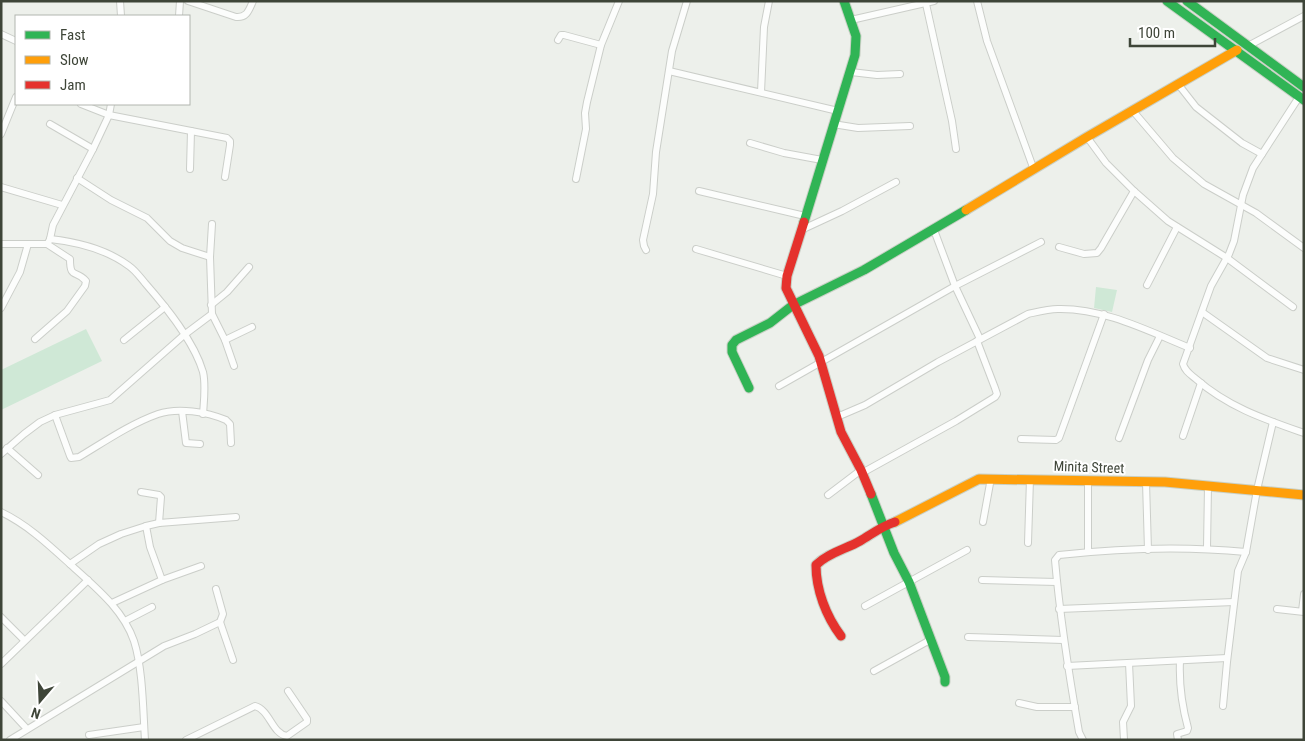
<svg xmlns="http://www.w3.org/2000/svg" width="1305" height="741" font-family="'Roboto Condensed',sans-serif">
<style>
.green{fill:#cfe8d6}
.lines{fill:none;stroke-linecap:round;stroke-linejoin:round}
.street-casing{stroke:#cbcec9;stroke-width:8}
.fast-casing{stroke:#c9d0c5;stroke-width:11}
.slow-casing{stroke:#c9d0c5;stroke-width:11}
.jam-casing{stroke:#c9d0c5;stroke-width:11}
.street{stroke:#fcfdfc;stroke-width:6}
.fast{stroke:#30b455;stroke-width:9}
.slow{stroke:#ff9f0a;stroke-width:9}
.jam{stroke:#e5322d;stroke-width:9}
.labels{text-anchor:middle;stroke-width:4;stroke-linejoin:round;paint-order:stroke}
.street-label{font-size:14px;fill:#3e4538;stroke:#fff}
</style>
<rect width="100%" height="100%" fill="#edf0eb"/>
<g class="green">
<path d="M1096,287L1117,290L1112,312L1094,308Z"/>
<path d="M86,329L102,361L1,410V370Z"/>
</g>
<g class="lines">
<defs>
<g id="street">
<path d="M120,1L121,16"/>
<path d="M188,1L236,17C247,18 249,10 253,1"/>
<path d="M977,1L987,41L1034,170"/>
<path d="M926,4L952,121L956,149"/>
<path d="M179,16L180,1"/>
<path d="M851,20L934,1"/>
<path d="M1,34L16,41"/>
<path d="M558,40L561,35H564L601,45"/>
<path d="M1248,46L1304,16"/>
<path d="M669,71L838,111"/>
<path d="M851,72L877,75L900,74"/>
<path d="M1178,84L1196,107L1242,143L1262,154"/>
<path d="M761,92L764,27L769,1"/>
<path d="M1299,97L1253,168L1243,195L1234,241L1229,254L1211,286L1183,364C1185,371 1190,374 1196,379C1228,407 1264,419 1304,433"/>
<path d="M81,104L109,115L227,138L230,141V145L225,177"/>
<path d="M1133,111L1173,158L1204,184L1256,213L1304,248"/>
<path d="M50,124L93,149"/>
<path d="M833,124L858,128L910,126"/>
<path d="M1,134L16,97"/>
<path d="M1087,137L1106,163L1134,191L1168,221L1227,258L1293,307"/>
<path d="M750,143L784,153L822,160"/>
<path d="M190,169L191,131"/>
<path d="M77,178L111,200L147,218L170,241L182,248L210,257"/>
<path d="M576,179L586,129L585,113L587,102L601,45L619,1"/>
<path d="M1,187L62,205"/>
<path d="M699,191L805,216"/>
<path d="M212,224L210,257L212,314L225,340L234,366"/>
<path d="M801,230L842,211L896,182"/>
<path d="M934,230L955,286L980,339"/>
<path d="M50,239C78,242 106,249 129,266C135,270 140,277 145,283C166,307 194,341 203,372C206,385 204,400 203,414"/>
<path d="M48,243L50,239L53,225L93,149L109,115L111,104"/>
<path d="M1,244H47L70,259C70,280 76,269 86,281L85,286L67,311L35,339"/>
<path d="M1059,247L1084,254L1097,253L1101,248L1134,191"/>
<path d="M696,249L787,276"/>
<path d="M646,250L644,246L643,240L653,194L656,152L672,51L687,1"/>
<path d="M1147,285L1177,227"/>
<path d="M211,305L227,292L249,267"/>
<path d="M1,308L20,272L28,244"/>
<path d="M1202,312L1267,358L1304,370"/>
<path d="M124,340L165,307"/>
<path d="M225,340L252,327"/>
<path d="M779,386L955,286L1041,242"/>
<path d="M182,411L186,443L200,444"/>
<path d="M55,415L70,456L71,458L79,457C104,442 130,424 158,414C178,407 207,412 226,420L230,424L231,443"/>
<path d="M837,417L865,405L938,362L1028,314C1037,312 1048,309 1058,309C1104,308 1148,331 1190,348"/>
<path d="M1183,436L1201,383"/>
<path d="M1119,438L1148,360L1160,336"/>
<path d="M1021,439L1056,440L1059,438L1104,314"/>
<path d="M7,448L38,475"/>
<path d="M1,454L24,434L40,422L55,415L110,400L184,335L212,314"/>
<path d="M862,473L956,421L995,397L997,394L995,388L977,341"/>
<path d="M1146,482L1148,550"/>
<path d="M141,492L159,495L161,497L159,523"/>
<path d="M828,495L861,470"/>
<path d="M1,512C28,525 49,545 71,565C95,587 123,609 134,641C143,669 143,710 145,740"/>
<path d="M983,522L991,478"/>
<path d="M146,526L150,547L162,580"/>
<path d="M1028,543L1030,479"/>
<path d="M1207,548L1208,486"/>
<path d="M1088,552V482"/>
<path d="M70,564L99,544L121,534L146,526L159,523L236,517"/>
<path d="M982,580L1057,582"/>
<path d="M112,603L162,580L201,566"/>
<path d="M865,606L967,550"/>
<path d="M1059,609L1234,602"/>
<path d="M1277,609L1304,612"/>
<path d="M1302,611L1304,594"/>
<path d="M1,617L24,640"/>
<path d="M125,621L152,607"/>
<path d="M220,622L233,660"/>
<path d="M968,637L1063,640"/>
<path d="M1,664L88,580"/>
<path d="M1067,666L1227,658"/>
<path d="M874,671L930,640"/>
<path d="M1,701L27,729"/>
<path d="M1019,703L1037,707H1075"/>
<path d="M1223,706L1227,662L1238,571L1246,552L1257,490L1273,422"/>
<path d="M89,735L144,727"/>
<path d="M10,740L164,646L195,634L220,622L223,614L216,589"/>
<path d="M186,740L255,706C270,710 272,734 287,736L307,722V719L288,691"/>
<path d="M1083,740L1079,732C1069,675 1060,618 1055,560L1059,555C1121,548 1185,546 1246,552"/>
<path d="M1124,740L1123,722L1131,706L1129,663"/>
<path d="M1178,740L1177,734L1187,731L1188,728C1182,706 1179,683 1180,661"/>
</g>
<g id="fast">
<path d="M1167,1L1304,100"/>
<path d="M1187,1L1304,87"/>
<path d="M804,222L855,55L856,36L844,1"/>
<path d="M749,388L732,352V345L736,340L770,323L793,305L864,270L966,210"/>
<path d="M871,494L894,553L909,582L945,677V682"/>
</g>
<g id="slow">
<path d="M966,210L1087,137L1237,50"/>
<path d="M895,522L979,479L1165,482L1304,495"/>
</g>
<g id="jam">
<path d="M804,222L787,276L786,288L819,356L841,432L861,470L871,494"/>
<path d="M841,636C826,616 816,590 816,565C828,553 846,549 860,541C872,534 882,526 895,522"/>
</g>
</defs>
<use href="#street" class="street-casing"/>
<use href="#fast" class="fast-casing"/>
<use href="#slow" class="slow-casing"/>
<use href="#jam" class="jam-casing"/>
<use href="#street" class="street"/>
<use href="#fast" class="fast"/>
<use href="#slow" class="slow"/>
<use href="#jam" class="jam"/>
</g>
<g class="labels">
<g class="street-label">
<text transform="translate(1089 467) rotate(2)" y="5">Minita Street</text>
</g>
</g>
<rect width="1305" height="741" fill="none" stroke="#3e4538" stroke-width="5"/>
<rect x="15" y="15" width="175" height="90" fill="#ffffff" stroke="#b2b5af"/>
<rect x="25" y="31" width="25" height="8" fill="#30b455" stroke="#b2b5af"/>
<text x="60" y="40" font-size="15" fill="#3e4538">Fast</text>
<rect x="25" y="56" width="25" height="8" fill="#ff9f0a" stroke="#b2b5af"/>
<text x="60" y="65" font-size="15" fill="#3e4538">Slow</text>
<rect x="25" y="81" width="25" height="8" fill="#e5322d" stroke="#b2b5af"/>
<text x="60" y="90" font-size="15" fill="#3e4538">Jam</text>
<g transform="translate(40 701) rotate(199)" stroke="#ffffff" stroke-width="4" paint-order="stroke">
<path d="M0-4L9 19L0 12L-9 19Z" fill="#3e4538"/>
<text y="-8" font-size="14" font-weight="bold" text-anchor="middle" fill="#3e4538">N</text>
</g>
<path d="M1130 38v8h85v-8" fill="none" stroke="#3e4538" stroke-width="2.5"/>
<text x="1138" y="38" font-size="15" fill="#3e4538" stroke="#ffffff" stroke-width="4" paint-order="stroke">100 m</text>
</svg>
